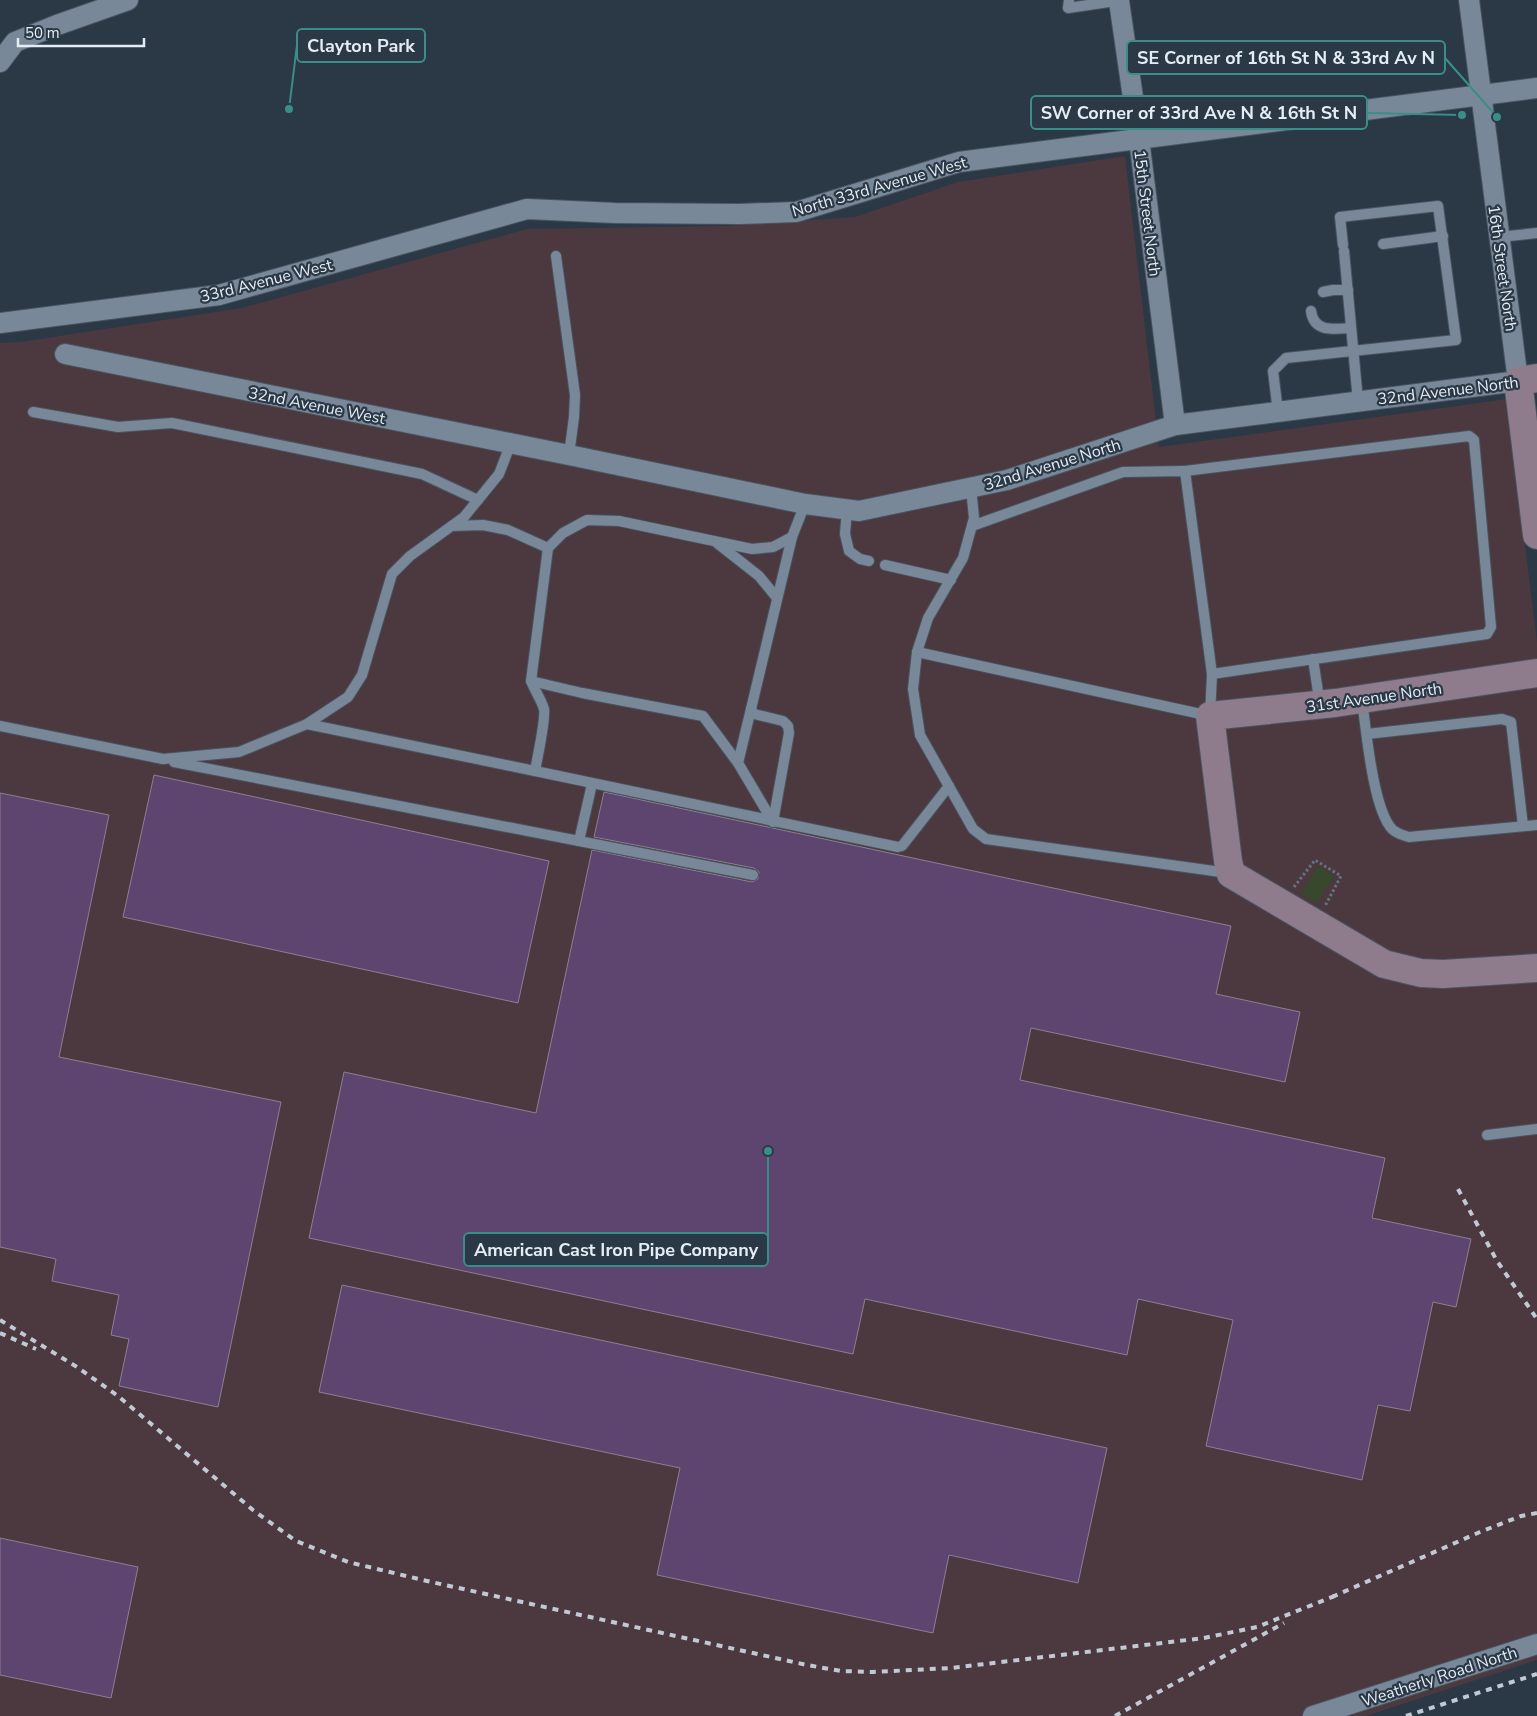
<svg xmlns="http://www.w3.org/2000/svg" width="1537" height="1716" font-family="'Nunito Sans',sans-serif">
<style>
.industrial{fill:#4c383f}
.green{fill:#37482c}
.building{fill:#5d456f;stroke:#8b8093}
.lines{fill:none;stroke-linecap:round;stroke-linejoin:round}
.lane-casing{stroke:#495460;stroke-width:12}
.street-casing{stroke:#495460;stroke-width:22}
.secondary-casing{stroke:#495460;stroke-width:30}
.path{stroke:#66727e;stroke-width:3;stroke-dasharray:2.5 2.5;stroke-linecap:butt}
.lane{stroke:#798899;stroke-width:10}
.street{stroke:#798899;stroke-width:20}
.secondary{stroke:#8e7b8c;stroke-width:28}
.rail{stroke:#c1cad4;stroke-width:4;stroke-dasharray:6 6;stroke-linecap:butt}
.labels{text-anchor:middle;stroke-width:4.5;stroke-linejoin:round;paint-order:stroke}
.street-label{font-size:16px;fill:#e4ecf5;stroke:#2b3846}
.leader{fill:none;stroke:#3a8e89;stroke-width:2}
.callout-dot{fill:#3a8e89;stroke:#2b3846;stroke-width:2}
.callout{fill:#2b3846;stroke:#3a8e89;stroke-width:2}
.callout-label{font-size:18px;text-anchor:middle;font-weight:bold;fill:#e4ecf5}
</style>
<rect width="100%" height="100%" fill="#2b3846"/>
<path class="industrial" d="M1125,156L1159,447L1507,399L1537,642V1660L1366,1716H0V343L20,342L242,308L527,229L724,226L855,217L958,182Z"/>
<path class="green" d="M1318,866L1334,876L1317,903L1301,893Z"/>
<g class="building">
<path d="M154,775L549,861L518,1003L123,917Z"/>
<path d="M604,792L1231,926L1216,994L1300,1012L1285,1082L1031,1028L1020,1080L1385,1158L1372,1218L1471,1239L1456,1307L1433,1302L1410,1411L1378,1405L1362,1480L1206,1446L1233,1320L1138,1299L1127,1355L865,1299L853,1354L309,1238L344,1072L536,1113L592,850L752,882L758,879L759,872L754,868L594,837Z"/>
<path d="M0,793L109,815L59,1057L281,1102L218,1407L119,1386L129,1339L111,1335L119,1295L52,1281L56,1259L0,1247Z"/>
<path d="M342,1285L1107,1448L1078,1583L949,1555L933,1633L657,1575L680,1468L319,1392Z"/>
<path d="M0,1538L138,1567L111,1698L0,1675Z"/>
</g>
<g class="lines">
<defs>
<g id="lane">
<path d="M1069,0L1068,8L1122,0"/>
<path d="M1499,237L1537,233"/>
<path d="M1383,244L1443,236"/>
<path d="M1344,251L1358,401"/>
<path d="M556,256L575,395L574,417L569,455"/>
<path d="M1323,292L1333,290H1348"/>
<path d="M1311,311C1314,333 1334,329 1351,328"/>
<path d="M33,412L118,427L172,423L422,474L478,500"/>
<path d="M1278,412L1273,371L1286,358L1456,340L1438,206L1340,217L1343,245"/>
<path d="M1185,471L1469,436L1474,440L1491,627L1487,634L1212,674"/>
<path d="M971,488L974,518L963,558L928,618L917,652L913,689L920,735L973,829L986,839L1228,873"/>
<path d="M847,509L845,534L849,551L860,559L869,561"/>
<path d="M452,526L483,525L508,530L548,548"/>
<path d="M792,537L773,547L752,549L619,521L587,520L563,533L548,548L531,681C535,691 541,699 544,709C546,719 537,759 535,771L898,847L902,846L949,786"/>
<path d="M717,543L759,576L777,598"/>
<path d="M885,565L951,580"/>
<path d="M917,652L1210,716L1212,674L1185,471L1123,472L972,526"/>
<path d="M1313,659L1320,705"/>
<path d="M531,681L582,693L703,716L738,763L773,822"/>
<path d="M1362,700C1366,729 1373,809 1392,829C1397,834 1403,835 1409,837L1537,825"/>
<path d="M307,724L535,771"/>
<path d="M0,726L163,759L239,752L307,724L348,697L362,675L392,574L410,556L464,517L499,474L511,443"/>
<path d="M1367,734L1502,719L1511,722L1523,826"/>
<path d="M174,762L753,875"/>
<path d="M738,763L751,709"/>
<path d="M773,822L789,733L788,726L783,721L754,714L751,709L792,537L805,504"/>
<path d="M579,841L592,784"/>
<path d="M1487,1135L1537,1129"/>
</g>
<g id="street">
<path d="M1119,1L1139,139L1175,425"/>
<path d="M0,62L15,42L57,25L128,0"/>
<path d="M0,323L219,295L527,209L615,213L739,214L796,212L959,162L1537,88"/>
<path d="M65,354L569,455L805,504L859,511L1007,480L1175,425L1518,381L1469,0"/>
<path d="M1313,1716L1537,1644"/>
</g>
<g id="secondary">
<path d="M1537,378L1518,381L1537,535"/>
<path d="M1537,673L1335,703L1210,716L1228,861L1231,874L1384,964L1421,973L1443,974L1537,968"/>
</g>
</defs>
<use href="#lane" class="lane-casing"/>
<use href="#street" class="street-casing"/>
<use href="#secondary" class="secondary-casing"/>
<path class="path" d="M1294,887L1315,860L1341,876L1325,906"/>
<use href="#lane" class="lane"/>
<use href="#street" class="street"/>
<use href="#secondary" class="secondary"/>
<g class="rail">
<path d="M1458,1189L1497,1261L1537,1319"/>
<path d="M0,1320L77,1367L118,1396L253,1510L296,1541L348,1562L427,1581L807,1665L841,1671L873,1672L951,1668L1204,1638L1257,1627L1337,1595"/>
<path d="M0,1333L36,1349"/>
<path d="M1332,1597L1480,1532L1521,1516L1537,1513"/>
<path d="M1115,1716L1284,1623"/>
<path d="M1406,1716L1537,1674"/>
</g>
</g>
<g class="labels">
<g class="street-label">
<text transform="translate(879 186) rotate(-16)" y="6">North 33rd Avenue West</text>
<text transform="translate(1148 213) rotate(83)" y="6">15th Street North</text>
<text transform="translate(1503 268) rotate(82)" y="6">16th Street North</text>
<text transform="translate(266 280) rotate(-14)" y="6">33rd Avenue West</text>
<text transform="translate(1448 390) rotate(-7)" y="6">32nd Avenue North</text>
<text transform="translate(317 405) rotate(11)" y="6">32nd Avenue West</text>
<text transform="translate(1052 464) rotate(-17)" y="6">32nd Avenue North</text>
<text transform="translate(1374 697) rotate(-8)" y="6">31st Avenue North</text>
<text transform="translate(1439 1676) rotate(-18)" y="6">Weatherly Road North</text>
</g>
</g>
<path class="leader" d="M289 109L297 45M1497 117L1445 58M1462 115L1367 113M768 1151L768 1250"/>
<g class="callout-dot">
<circle cx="289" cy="109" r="5"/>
<circle cx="1497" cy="117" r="5"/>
<circle cx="1462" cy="115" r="5"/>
<circle cx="768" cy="1151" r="5"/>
</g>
<g class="callout">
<rect x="297" y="29" width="128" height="33" rx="5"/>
<rect x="1127" y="41" width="318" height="33" rx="5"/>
<rect x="1031" y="96" width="336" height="33" rx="5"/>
<rect x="464" y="1233" width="304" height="33" rx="5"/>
</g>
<g class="callout-label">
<text x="361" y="52">Clayton Park</text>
<text x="1286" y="64">SE Corner of 16th St N &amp; 33rd Av N</text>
<text x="1199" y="119">SW Corner of 33rd Ave N &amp; 16th St N</text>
<text x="616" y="1256">American Cast Iron Pipe Company</text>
</g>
<path d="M18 38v8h126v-8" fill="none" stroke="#e4ecf5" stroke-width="2.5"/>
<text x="25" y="38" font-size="15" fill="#e4ecf5" stroke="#2b3846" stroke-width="4" paint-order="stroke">50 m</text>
</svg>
